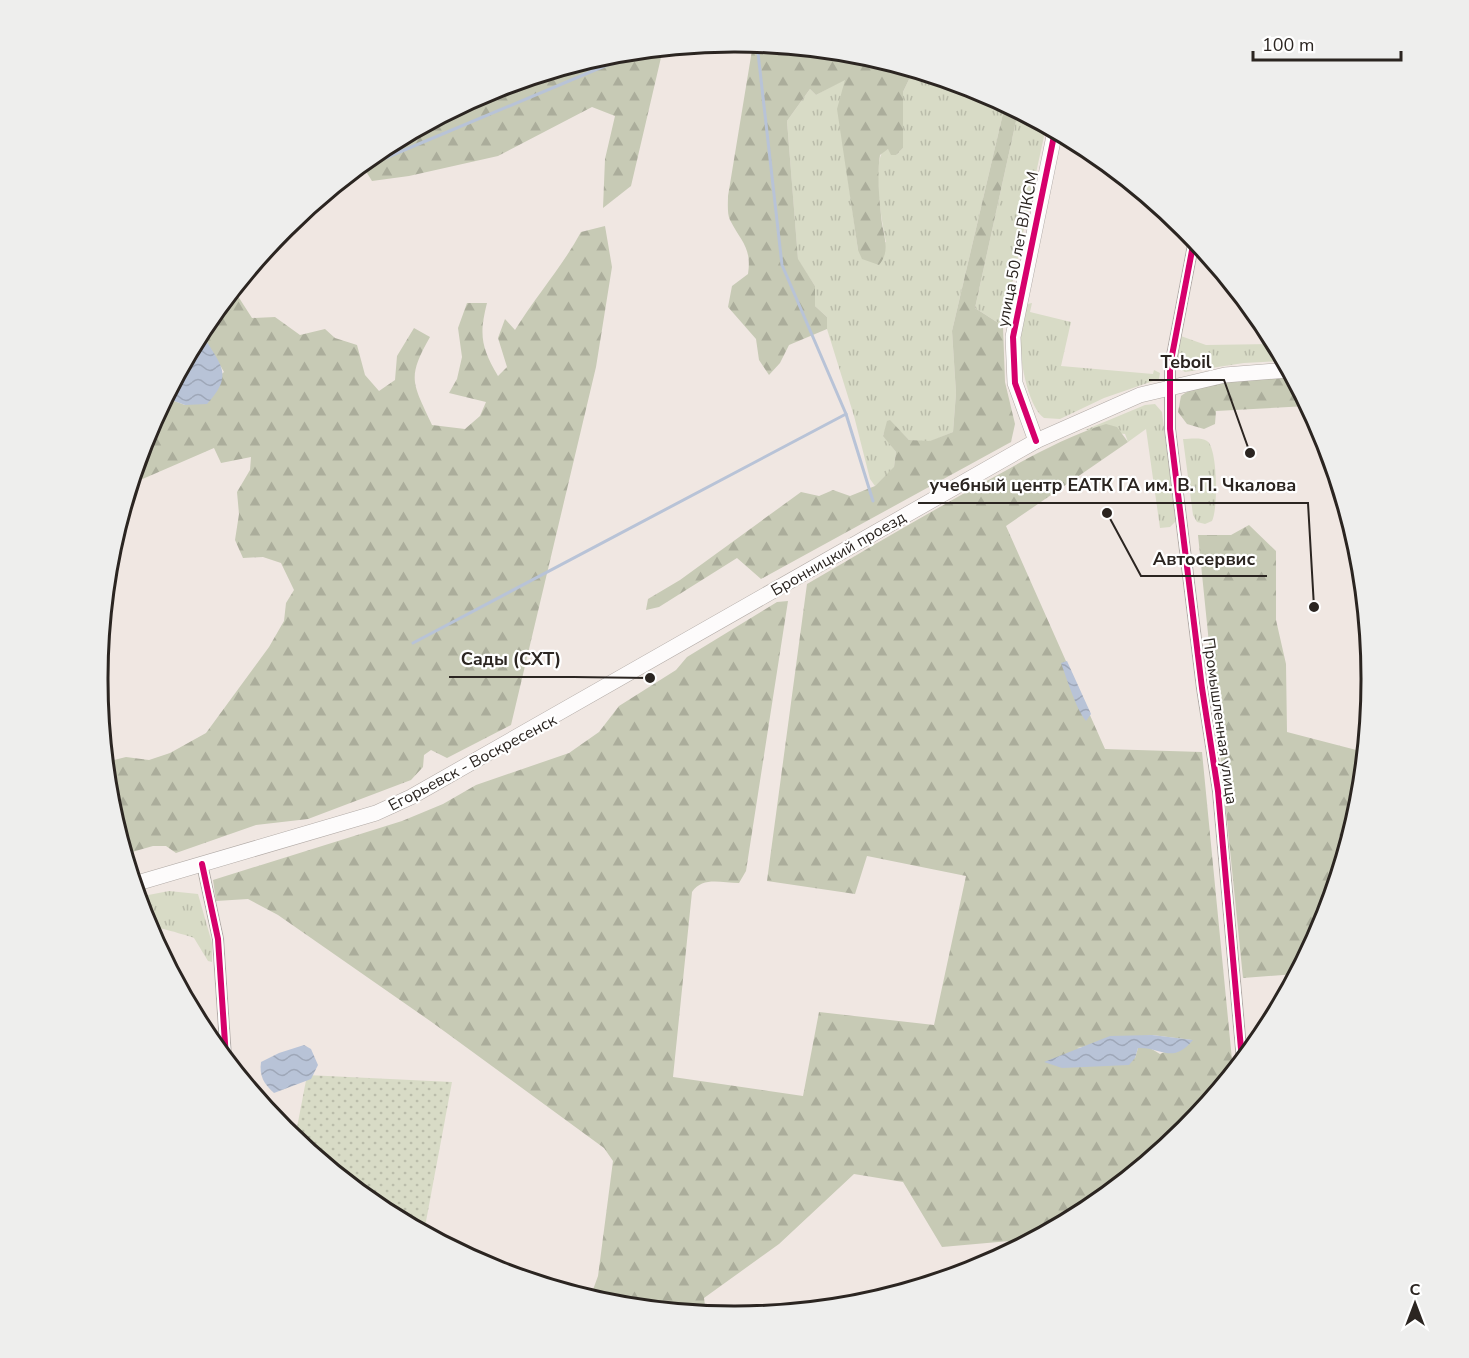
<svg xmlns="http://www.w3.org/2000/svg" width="1469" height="1358" font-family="'Nunito Sans',sans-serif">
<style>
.grass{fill:url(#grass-tufts)}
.forest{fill:url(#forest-firs);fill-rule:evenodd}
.garden{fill:url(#garden-dots)}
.water{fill:url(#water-waves)}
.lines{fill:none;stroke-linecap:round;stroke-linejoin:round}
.stream{stroke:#b8c3d7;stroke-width:3}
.street-casing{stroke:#b2aba7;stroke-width:12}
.secondary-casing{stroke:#b2aba7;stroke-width:16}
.street{stroke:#fdfbfb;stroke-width:10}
.secondary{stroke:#fdfbfb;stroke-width:15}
.cycleway-casing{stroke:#fff;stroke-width:10}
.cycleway{stroke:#d6006c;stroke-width:6}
.labels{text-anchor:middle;stroke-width:4.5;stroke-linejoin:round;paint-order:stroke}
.street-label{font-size:16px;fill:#2b2521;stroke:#fff}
.rim{fill:none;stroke:#2b2521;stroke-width:3}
.leader{fill:none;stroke:#2b2521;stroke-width:2}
.callout-dot{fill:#2b2521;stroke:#fff;stroke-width:2}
.callout-label{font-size:18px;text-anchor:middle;font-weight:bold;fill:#2b2521;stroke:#fff;stroke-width:4.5;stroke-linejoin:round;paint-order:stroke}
</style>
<defs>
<pattern id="grass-tufts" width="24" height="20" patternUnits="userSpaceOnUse" patternTransform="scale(1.5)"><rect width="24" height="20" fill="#d8dbc6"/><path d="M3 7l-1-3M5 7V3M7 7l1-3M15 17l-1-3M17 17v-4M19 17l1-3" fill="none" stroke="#babcaa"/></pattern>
<pattern id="forest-firs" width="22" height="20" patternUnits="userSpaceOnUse" patternTransform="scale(1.5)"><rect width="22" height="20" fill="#c7cab5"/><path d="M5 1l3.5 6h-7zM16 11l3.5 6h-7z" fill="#abad9b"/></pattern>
<pattern id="garden-dots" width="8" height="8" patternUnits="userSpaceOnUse" patternTransform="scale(1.5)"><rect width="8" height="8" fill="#d8dbc6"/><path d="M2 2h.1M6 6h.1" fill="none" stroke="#babcaa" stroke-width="1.8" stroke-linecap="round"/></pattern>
<pattern id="water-waves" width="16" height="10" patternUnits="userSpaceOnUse" patternTransform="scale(1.5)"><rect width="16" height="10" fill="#b8c3d7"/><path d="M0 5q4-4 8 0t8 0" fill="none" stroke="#9ea7b8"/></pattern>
</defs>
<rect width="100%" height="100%" fill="#f0e7e2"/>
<g class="grass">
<path d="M913,71L979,91L1005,105L952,331L956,393L953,432L929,442L909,440L890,421L883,435L896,452L894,468L875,486L870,479L854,416L827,329V317L815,306V286L798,260L787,121L810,89L816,95L845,79L846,165L858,250L886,242C882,223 872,167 883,151L888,149L896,155L903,148V92Z"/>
<path d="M1018,112L1046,127L1003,326L975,308Z"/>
<path d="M1032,303L1030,312L1071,322L1061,366L1153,374L1154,370L1160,373L1159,379L1104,398L1060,419L1044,418C1023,404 1012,322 1027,304Z"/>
<path d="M1178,335L1206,345L1274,344L1283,361L1244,363L1185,372C1170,365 1177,348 1178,335Z"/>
<path d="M1155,404L1162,412L1176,521L1170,527L1160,528L1146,429L1128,442L1125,434L1085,430L1145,405Z"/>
<path d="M1183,439C1190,439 1201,437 1207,441C1218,448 1218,510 1212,521L1205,524L1197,522L1193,515Z"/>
<path d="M169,891L198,894L212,943V962L208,961L194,938C186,935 155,926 148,926L138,897Z"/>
</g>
<g class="forest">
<path d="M753,44L859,54L913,71L903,92V148L896,155H891L888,149L880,155C877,174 879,196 881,215C882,233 892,250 879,265L862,259L858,250L837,109L845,80L816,95L810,89L787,121L798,259L815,286V306L827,317V329L789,345L780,363L769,375L759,360L756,339L728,307L732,286L748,274C752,247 741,242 730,220C727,214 728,203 728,196Z"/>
<path d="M663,49L631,186L603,208L605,159L615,116L592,107L498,156L409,176L372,181L362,165L381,149L491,90L611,54Z"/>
<path d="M1005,105L1018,112L975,308L1003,326L1005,382L1015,424L1011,442L761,579L737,558L659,607L646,610L648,599L680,580L801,492L819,496L833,490L850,496L875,486L894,467L896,452L883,436L887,421L890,420L909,440L930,441L953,432L956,393L952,331Z"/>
<path d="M605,226L612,267L596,367L511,725L447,758L431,750L424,755L423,767L411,780L308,819L256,825L176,853L166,846H153L125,854L110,803L106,762L126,757L149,760L170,753L206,733L269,647L284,621L286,603L294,590L281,563L263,557L243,558L235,540L239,514L237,492L250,470L251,457L221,463L214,448L131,484L146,435L166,398L185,405L224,372L201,332L234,290L252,318L275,317L300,335L325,329L335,338L357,345L365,375L379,391L395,380L397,356L414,328L430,337C406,379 413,383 432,425L465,429L480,416L486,402L449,393L457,379L462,357L458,328L467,303H487C479,335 481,347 498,376L507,367L498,338L505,319L515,330C536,296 562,267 581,232Z"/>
<path d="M1292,377L1308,406L1216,411L1215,424L1204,429L1187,424L1178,412L1181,396C1197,382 1269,378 1292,377Z"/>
<path d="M1106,424L1117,427L1128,442L1006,526L1105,749L1202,752L1233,1070L1185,1130L1088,1209L1032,1239L942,1247L903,1182L854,1174L779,1244L704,1298L706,1313L610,1304L590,1298L598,1276L613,1161L604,1148L433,1023L278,915L248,899L216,901L213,880L402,821L443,804L476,785L569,753L599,732L619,706L676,670L687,657L777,602L788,601L746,871L739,883C721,883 703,876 692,892L673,1077L803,1096L819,1012L934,1025L966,876L867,856L855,894L767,881L807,584C869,548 931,511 994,477C1030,457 1067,436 1106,424ZM1152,1035L1192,1040L1160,1054L1150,1048H1138L1135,1058L1077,1048Z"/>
<path d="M1249,525L1276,551V620L1286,664L1287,732L1364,752L1359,804L1323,923L1296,974L1243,978L1198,535H1231Z"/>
</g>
<path class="garden" d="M307,1075L452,1082L424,1232L380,1208L295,1138Z"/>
<g class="water">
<path d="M201,332C219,364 236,373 207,404L185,405L166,398Z"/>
<path d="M1067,661L1091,714L1086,721C1076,709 1067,679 1061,663Z"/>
<path d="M1152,1035L1193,1040C1172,1065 1162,1047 1138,1048L1135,1058L1129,1065L1062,1068L1044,1062L1110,1036Z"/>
<path d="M304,1045L311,1049L318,1065L311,1079L274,1093C264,1084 259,1076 261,1062L279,1053Z"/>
</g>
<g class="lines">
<g class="stream">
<path d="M757,44L782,265L846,414L873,501"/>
<path d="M383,159L607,65L677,48"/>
<path d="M413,643L846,414"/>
</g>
<defs>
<g id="street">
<path d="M1194,240L1170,366V429L1202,688L1218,791L1242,1060"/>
<path d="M202,864L218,939L226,1058"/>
</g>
<g id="secondary">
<path d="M1036,441L1015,383L1013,337L1055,131"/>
<path d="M134,884L376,813L411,797L1036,441L1140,395L1225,375L1288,370"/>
</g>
</defs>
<use href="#street" class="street-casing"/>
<use href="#secondary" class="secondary-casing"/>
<use href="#street" class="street"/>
<use href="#secondary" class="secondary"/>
<defs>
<g id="cycleway">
<path d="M1194,240L1170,366V429L1202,688L1218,791L1242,1060"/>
<path d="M1036,441L1015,383L1013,337L1055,131"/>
<path d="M202,864L218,939L226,1058"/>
</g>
</defs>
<use href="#cycleway" class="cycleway-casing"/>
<use href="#cycleway" class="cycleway"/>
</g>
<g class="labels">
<g class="street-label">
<text transform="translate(1017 249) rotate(-79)" y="6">улица 50 лет ВЛКСМ</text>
<text transform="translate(838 553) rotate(-30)" y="6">Бронницкий проезд</text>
<text transform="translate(1221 721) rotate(82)" y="6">Промышленная улица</text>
<text transform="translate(472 762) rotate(-28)" y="6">Егорьевск - Воскресенск</text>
</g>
</g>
<path d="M0 0H1469V1358H0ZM734 52H735A626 626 0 0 1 1361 678V680A626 626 0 0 1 735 1306H734A626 626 0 0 1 108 680V678A626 626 0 0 1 734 52Z" fill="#eeeeed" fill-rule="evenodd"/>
<path class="rim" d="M734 52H735A626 626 0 0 1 1361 678V680A626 626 0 0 1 735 1306H734A626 626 0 0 1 108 680V678A626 626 0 0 1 734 52Z"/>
<path class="leader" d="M1250 453L1224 380H1149M1314 607L1308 503H918M1107 513L1141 576H1267M650 678L574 677H449"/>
<g class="callout-dot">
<circle cx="1250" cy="453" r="6"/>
<circle cx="1314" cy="607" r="6"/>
<circle cx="1107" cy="513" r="6"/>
<circle cx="650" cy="678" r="6"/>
</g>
<g class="callout-label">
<text x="1186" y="368">Teboil</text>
<text x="1113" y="491">учебный центр ЕАТК ГА им. В. П. Чкалова</text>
<text x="1204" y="565">Автосервис</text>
<text x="511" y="665">Сады (СХТ)</text>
</g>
<g transform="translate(1415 1304)" stroke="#ffffff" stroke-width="4.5" paint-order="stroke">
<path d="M0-4.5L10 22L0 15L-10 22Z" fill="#2b2521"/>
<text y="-9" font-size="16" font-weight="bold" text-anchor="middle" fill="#2b2521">С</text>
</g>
<path d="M1253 51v9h148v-9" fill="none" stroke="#2b2521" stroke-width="3"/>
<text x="1262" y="51" font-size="18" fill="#2b2521" stroke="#ffffff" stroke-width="4.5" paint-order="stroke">100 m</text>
</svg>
